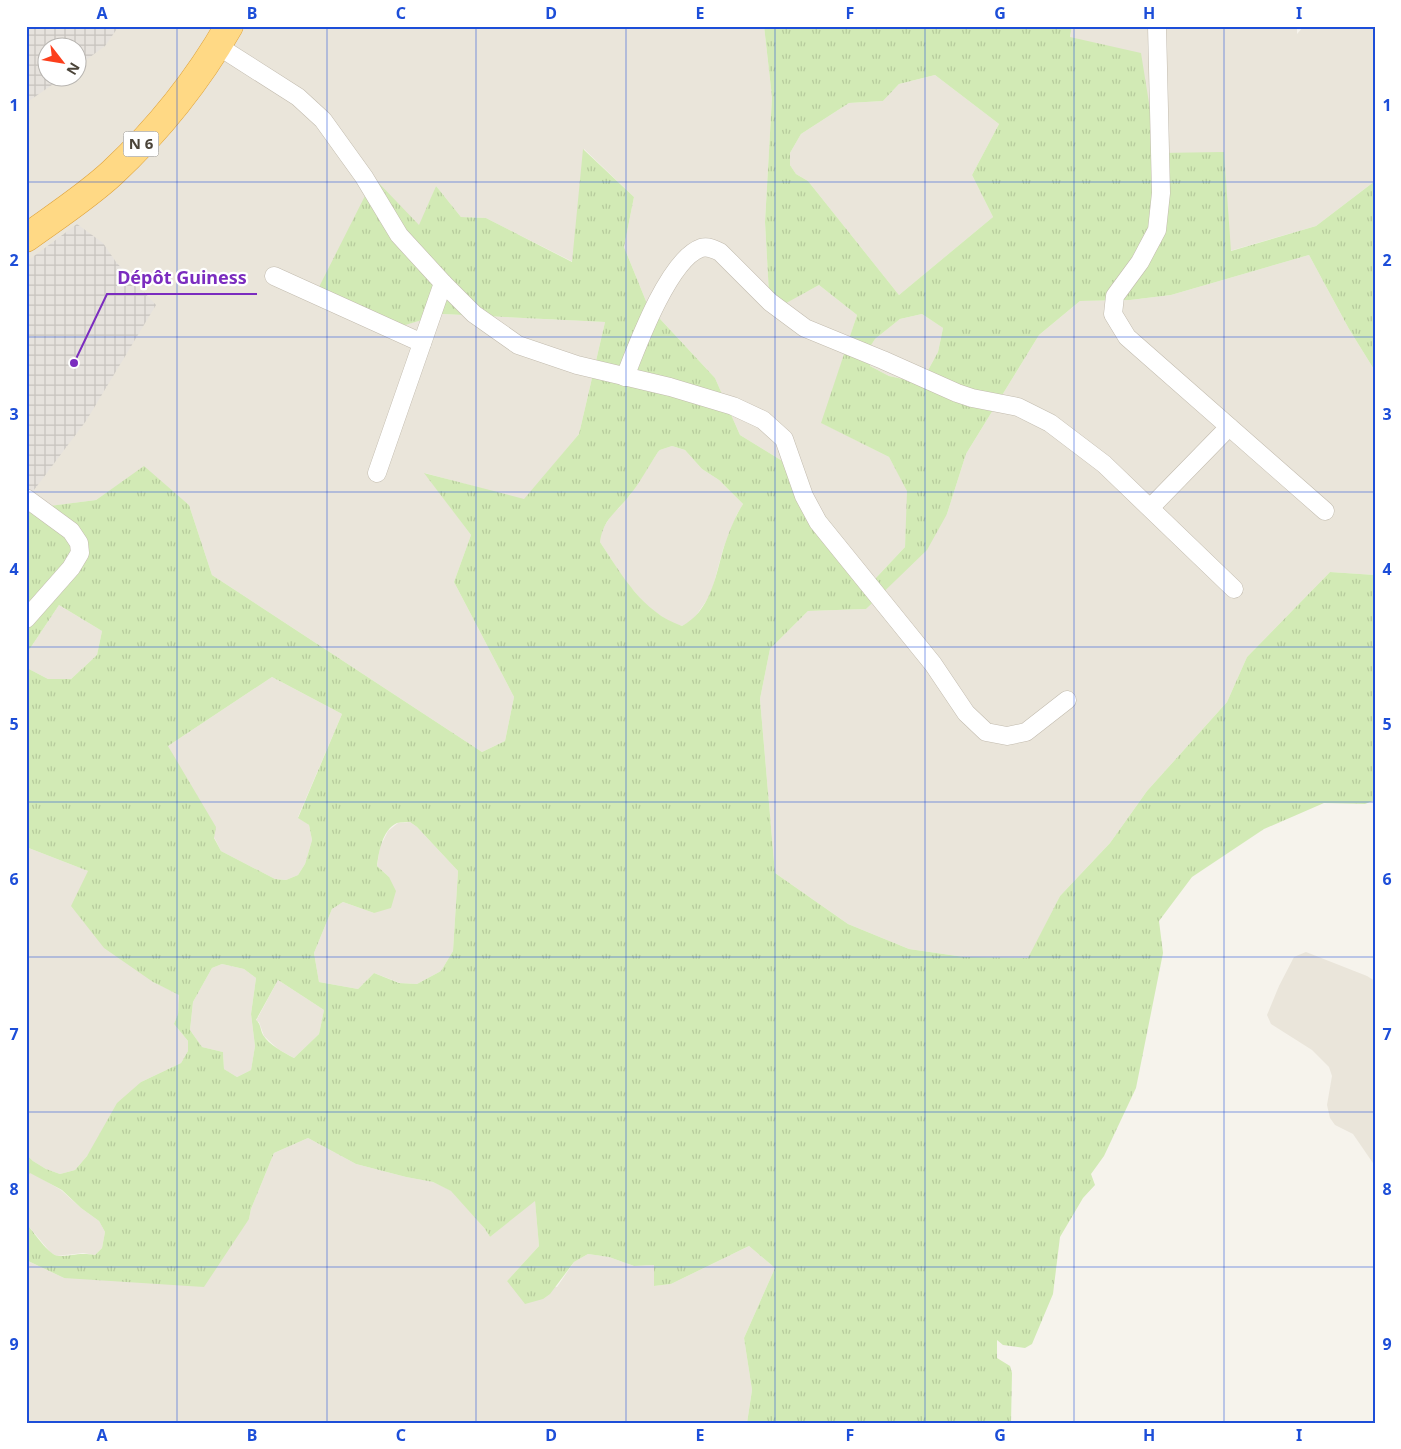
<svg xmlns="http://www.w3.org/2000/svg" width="1401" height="1449" font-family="'Noto Sans',sans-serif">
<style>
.residential{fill:#eae5da;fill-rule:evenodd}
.industrial{fill:url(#industrial-grid)}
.grass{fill:url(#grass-tufts);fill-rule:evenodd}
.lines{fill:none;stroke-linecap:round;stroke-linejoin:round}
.minor-casing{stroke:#c2bbae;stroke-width:19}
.trunk-casing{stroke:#e0a43c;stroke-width:29}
.minor{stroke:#fff;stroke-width:18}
.trunk{stroke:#ffd985;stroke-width:28}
.grid{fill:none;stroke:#1d4ed8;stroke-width:1;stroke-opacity:0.55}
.labels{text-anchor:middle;stroke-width:4.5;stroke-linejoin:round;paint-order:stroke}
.shield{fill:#fff;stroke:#817c74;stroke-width:1}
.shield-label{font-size:15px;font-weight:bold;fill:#4b4439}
.leader{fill:none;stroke:#7b2cbf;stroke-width:2}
.callout-dot{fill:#7b2cbf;stroke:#fff;stroke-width:2}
.callout-label{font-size:18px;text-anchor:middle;font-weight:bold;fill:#7b2cbf;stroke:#fff;stroke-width:4.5;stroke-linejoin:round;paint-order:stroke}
.neatline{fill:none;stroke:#1d4ed8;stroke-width:2}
.grid-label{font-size:16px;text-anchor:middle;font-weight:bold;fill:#1d4ed8}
</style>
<defs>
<pattern id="industrial-grid" width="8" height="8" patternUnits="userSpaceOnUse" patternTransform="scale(1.25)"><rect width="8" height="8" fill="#e6e2dd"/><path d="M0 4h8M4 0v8" fill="none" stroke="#c7c3be"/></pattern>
<pattern id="grass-tufts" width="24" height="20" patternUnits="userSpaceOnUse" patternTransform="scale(1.25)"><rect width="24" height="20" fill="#d2eab5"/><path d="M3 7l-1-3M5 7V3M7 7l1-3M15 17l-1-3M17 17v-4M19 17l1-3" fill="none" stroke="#b6ca9c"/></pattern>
</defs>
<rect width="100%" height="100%" fill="#f6f3ec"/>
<g class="residential">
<path d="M26,26H764L772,97L765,222L770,311L819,285L857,315L822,423L889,457L908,491L905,547L874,580L784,462L740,435L715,378L648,306L624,247L634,197L584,149L573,262L486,218L461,217L436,186L420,226L401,326L442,314L605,322L579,434L524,500L425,473L471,535L454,582L514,697L505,741L482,752L212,575L189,505L144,467L96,500L28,509L26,508ZM48,48H78V78H48Z"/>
<path d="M1072,26H1297V34L1304,26H1375V181L1316,226L1230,251L1224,153H1157L1070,37Z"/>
<path d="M935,75L999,124L972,175L993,217L899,295L808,181L796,174L790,165V153L801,134L849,103L883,101L899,84Z"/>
<path d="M1309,255L1349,329L1375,371V575L1330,572L1247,657L1227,702L1147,791L1110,843L1060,896L1029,958L964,957L909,949L848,924L775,873L760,699L770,649L808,611L866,609L947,514L966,454L1039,335L1080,301L1130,300L1171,295Z"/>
<path d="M922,314L943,328L938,352L921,383L889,376L870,366V347L875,339L900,319Z"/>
<path d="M672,446L685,450L702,469L719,480L743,504L737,514L723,549L711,594L693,620L682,626L672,623L648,607L626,582L600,542L601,532L612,514L619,508L630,495L658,452L660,450Z"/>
<path d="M59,605L102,631L97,655L71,679H48L29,669V650Z"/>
<path d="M272,677L342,714L298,817L309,825L312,840L305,864L298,875L286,880L275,879L221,851L168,746Z"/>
<path d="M410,822L417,827L458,871L453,951L441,971L417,984L400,983L374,973L358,989L319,982L314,953L332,909L343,902L374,913L389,877L377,866L380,847L388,831L398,823Z"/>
<path d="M26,847L88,871L153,982L180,995L178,1014L174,1024L188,1041V1051L181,1063L141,1082L87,1156L75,1170L60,1174L46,1169L33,1161L26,1154V1107L29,1104V1090L26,1086Z"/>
<path d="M1306,952L1367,976L1375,981V1023L1373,1027L1375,1030V1166L1353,1134L1335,1125L1330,1118L1327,1105L1332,1076L1329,1067L1312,1050L1271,1024L1267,1015L1279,986L1294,957Z"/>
<path d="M222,964L244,969L256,978L251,1014L255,1046L251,1070L237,1077L224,1069L223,1052L202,1047L190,1030L193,1002L212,968Z"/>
<path d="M278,980L324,1010L319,1034L294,1058L278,1049L264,1036L259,1022L256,1021Z"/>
<path d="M308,1138L356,1164L406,1177L433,1182L452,1191L485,1229L490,1237L535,1200L539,1246L507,1281L557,1287L574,1262L588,1254L609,1257L634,1266L654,1265V1286L671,1284L749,1246L775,1268L744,1338L752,1390L747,1423H26V1260L64,1278L249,1219L251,1209L274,1153Z"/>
<path d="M30,1172L61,1190L81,1208L99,1221L105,1232L102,1248L95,1255L83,1253L57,1256L51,1253L26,1223V1179Z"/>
</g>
<g class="industrial">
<path d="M26,26H119L105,46L78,66V48H48V78H62L26,103Z"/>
<path d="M77,224L103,243L116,262L156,305L86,421L28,498L26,497V262Z"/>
</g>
<path class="grass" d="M764,26H1072L1070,37L1141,53L1157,153L1224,152L1231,251L1316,226L1375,181V371L1349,329L1309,255L1171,295L1130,300L1080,301L1039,335L966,454L947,514L927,550L866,609L808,611L770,649L760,699L775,873L848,924L909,949L964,957L1028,958L1060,896L1110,843L1147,791L1227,702L1247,657L1330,572L1375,575V800L1365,804L1324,803L1264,829L1192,877L1159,921L1163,953L1136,1088L1104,1156L1091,1174L1095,1185L1083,1198L1060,1237L1053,1294L1032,1344L1025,1348L1003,1345L997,1340V1358L1010,1366L1012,1373L1011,1423H747L752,1390L744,1338L775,1268L749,1246L671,1284L654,1286V1265L634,1266L609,1257L588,1254L574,1262L550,1294L543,1299L525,1304L507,1281L539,1246L535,1201L490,1237L485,1229L451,1191L433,1182L406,1177L356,1164L308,1138L274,1153L251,1209L249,1219L204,1287L64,1278L26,1260V1223C33,1231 49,1256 59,1256C73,1256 79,1252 95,1255L102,1248L105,1232L99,1221L81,1208L62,1190L30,1173L26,1179V1154L33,1161L46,1169L60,1174L75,1170L87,1156L117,1103L141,1082L181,1063L188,1051V1041L174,1024L178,1014L179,995L153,982L104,948L71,906L88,871L26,847V509L96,500L144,466L189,505L212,575L482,752L505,741L514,697L454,582L471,535L424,473L524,499L579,434L605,322L442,314L402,326L319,287L374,178L419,225L436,186L461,217L486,218L572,262L583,149L634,197L624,247L648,306L715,378L740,435L784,462L874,580L905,547L907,491L889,457L821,423L857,315L819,285L770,312L765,222L772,97ZM935,75L999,124L972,175L993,217L899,295L808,181L796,174L790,165V153L801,134L849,103L883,101L899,84ZM922,314L943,328L938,352L921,383L889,376L870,366V347L875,339L900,319ZM672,446L685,450L702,469L719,480L743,504C734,518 728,535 723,550C715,579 710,611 682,626C642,612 622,575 600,542C603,519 616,513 629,496C640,483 648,467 658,452L660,450ZM59,605L102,631L97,655L71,679H48L29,669V650ZM272,677L342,714L298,818L309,825L312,840L305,864L298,875L286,880L275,879L221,851L214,838L216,827L168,746ZM410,822L417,827L458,871L453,951L441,971L417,984L399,983L374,973L358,989L319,982L314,953L332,909L343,902L374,913L391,908L396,891L389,877L377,866C379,852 382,830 397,823C401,822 406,822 410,822ZM222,964L244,969L256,978L251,1014L255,1046L251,1070L237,1077L224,1069L223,1052L202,1047L190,1030L193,1002L212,968ZM278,980L324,1010L319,1034L294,1058C283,1052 269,1045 263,1035C260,1029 261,1024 256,1020Z"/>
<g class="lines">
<defs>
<g id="minor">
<path d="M1157,26L1161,193L1157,230L1140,262L1115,296L1113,314L1127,337L1325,511"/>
<path d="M218,46L298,97L323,120L364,177L399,235L443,283L377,473"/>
<path d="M274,276L422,343"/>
<path d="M443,283L474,314L518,345L577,365L670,387L733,406L763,420L784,439L804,496L818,522L933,664L966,713L986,732L1007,736L1026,732L1067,700"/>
<path d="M625,377C637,346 669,259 701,248C708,246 714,249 720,252L770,302L805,328L883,360L957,393L972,398L1018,407L1050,423L1104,464L1234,589"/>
<path d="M26,498L71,531L79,543L80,553L71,568L26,619"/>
<path d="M1151,507L1229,427"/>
</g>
<path id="trunk" d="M26,238C55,217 86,197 112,173C158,130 198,80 229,26"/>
</defs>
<use href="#minor" class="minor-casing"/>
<use href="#trunk" class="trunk-casing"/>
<use href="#minor" class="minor"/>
<use href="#trunk" class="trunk"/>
</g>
<path class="grid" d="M177,26V1423M327,26V1423M476,26V1423M626,26V1423M775,26V1423M925,26V1423M1074,26V1423M1224,26V1423M26,182H1375M26,337H1375M26,492H1375M26,647H1375M26,802H1375M26,957H1375M26,1112H1375M26,1267H1375"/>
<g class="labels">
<rect class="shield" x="123.5" y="131.5" width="35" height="25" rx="4"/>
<g class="shield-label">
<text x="141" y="149">N 6</text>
</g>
</g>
<path class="leader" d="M74 363L107 294H257"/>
<circle class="callout-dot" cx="74" cy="363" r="5"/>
<g class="callout-label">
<text x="182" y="284">Dépôt Guiness</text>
</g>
<rect width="1401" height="1449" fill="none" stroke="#ffffff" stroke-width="55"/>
<g transform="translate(62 62) rotate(121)"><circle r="24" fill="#ffffff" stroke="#b7b4b0"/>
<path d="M0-4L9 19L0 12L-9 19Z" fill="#fc3f1d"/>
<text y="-8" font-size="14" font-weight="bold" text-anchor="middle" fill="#4b4439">N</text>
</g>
<rect x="28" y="28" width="1346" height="1394" class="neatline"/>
<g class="grid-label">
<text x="102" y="19">A</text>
<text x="252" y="19">B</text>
<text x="401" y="19">C</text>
<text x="551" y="19">D</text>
<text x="700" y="19">E</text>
<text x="850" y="19">F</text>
<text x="1000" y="19">G</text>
<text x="1149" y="19">H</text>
<text x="1299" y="19">I</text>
<text x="14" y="111">1</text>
<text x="1387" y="111">1</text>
<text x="14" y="266">2</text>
<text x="1387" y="266">2</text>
<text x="14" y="420">3</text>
<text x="1387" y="420">3</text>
<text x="14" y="575">4</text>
<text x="1387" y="575">4</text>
<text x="14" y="730">5</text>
<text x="1387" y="730">5</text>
<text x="14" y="885">6</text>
<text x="1387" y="885">6</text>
<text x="14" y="1040">7</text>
<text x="1387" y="1040">7</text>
<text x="14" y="1195">8</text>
<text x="1387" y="1195">8</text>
<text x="14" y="1350">9</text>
<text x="1387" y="1350">9</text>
<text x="102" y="1441">A</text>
<text x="252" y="1441">B</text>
<text x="401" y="1441">C</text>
<text x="551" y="1441">D</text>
<text x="700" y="1441">E</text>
<text x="850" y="1441">F</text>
<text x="1000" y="1441">G</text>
<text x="1149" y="1441">H</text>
<text x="1299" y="1441">I</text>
</g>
</svg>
